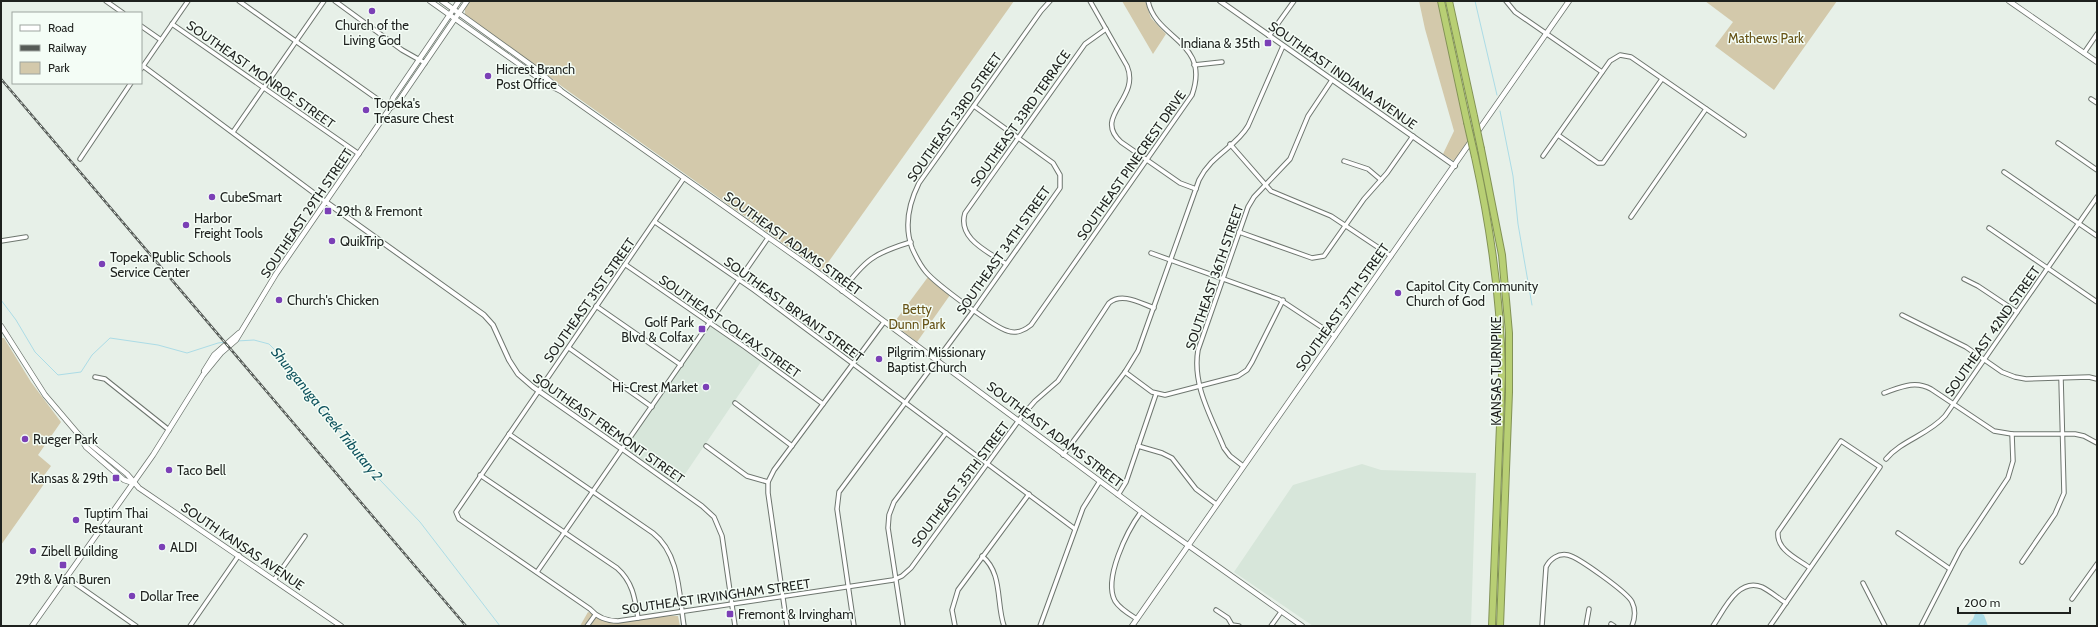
<svg xmlns="http://www.w3.org/2000/svg" width="2098" height="627" font-family="Cabin,sans-serif">
<style>
.built{fill:#d7e6da}
.green{fill:#d3c9ab}
.water{fill:#acdce6}
.lines{fill:none;stroke-linecap:round;stroke-linejoin:round}
.stream{stroke:#acdce6;stroke-width:1}
.minor-casing{stroke:#6e766f;stroke-width:5.5}
.tertiary-casing{stroke:#6e766f;stroke-width:6}
.secondary-casing{stroke:#6e766f;stroke-width:6}
.motorway-casing{stroke:#829256;stroke-width:8}
.minor{stroke:#fff;stroke-width:3.5}
.tertiary{stroke:#fff;stroke-width:4}
.secondary{stroke:#fff;stroke-width:4.5}
.motorway{stroke:#b8cf74;stroke-width:6}
.rail-casing{stroke:#565b57;stroke-width:2.5}
.rail{stroke:#f4fdf6;stroke-width:1;stroke-dasharray:3;stroke-linecap:butt}
.motorway-bridge-casing{stroke:#829256;stroke-width:8;stroke-linecap:butt}
.motorway-bridge{stroke:#b8cf74;stroke-width:6}
.poi-dot{fill:#7b40b6;stroke:#f4fdf6;stroke-width:1.5}
.labels{text-anchor:middle;stroke-width:3;stroke-linejoin:round;paint-order:stroke}
.poi-label{font-size:13px;fill:#1e211e;stroke:#f4fdf6;text-anchor:start}
.park-label{font-size:13px;fill:#675316;stroke:#f4fdf6}
.street-label{font-size:13px;fill:#1e211e;stroke:#f4fdf6}
.water-label{font-size:14px;font-style:italic;fill:#0e525d;stroke:#f4fdf6}
</style>
<rect width="100%" height="100%" fill="#e7f0e8"/>
<g class="built">
<path d="M712,327L761,362L677,486L626,448L708,328Z"/>
<path d="M1362,464L1381,470L1476,473L1471,626H1313L1234,572L1293,485Z"/>
</g>
<g class="green">
<path d="M470,1H1014L822,271L571,93L465,15V8Z"/>
<path d="M1122,1H1145L1151,18L1166,34L1153,54Z"/>
<path d="M1419,1H1438L1469,141L1454,161L1443,154L1454,131L1425,29Z"/>
<path d="M1705,1H1837L1774,90L1715,46L1733,22Z"/>
<path d="M928,277L950,295L917,342L893,324Z"/>
<path d="M1,338H4L31,382L61,422L38,455L51,466L40,481L44,484L1,545Z"/>
<path d="M588,612C628,627 640,615 678,616L680,626H580Z"/>
</g>
<path class="water" d="M1976,611L1984,615L1988,626H1966L1973,619Z"/>
<g class="lines">
<g class="stream">
<path d="M1475,1L1497,95"/>
<path d="M1500,111L1513,176L1518,224L1532,305"/>
<path d="M1,300L16,320L35,352L58,375L81,372L92,355L110,338L158,345L187,353L218,343L226,342"/>
<path d="M237,341L254,340L269,344L285,360L362,461L420,522L500,626"/>
</g>
<defs>
<g id="minor">
<path d="M106,1L123,13"/>
<path d="M239,1L390,108"/>
<path d="M335,1L402,50L425,63"/>
<path d="M1050,1L1041,11L919,183C909,203 904,226 912,248C916,257 920,265 926,272C936,284 995,328 1008,331C1016,334 1025,330 1031,325L1192,95C1211,41 1156,40 1148,1"/>
<path d="M1090,1L1127,66C1141,99 1092,116 1121,142L1180,183L1196,189"/>
<path d="M1506,1L1515,12L1602,72"/>
<path d="M172,24L359,154"/>
<path d="M141,26L161,40"/>
<path d="M1269,36L1294,1"/>
<path d="M2084,53L2097,34"/>
<path d="M1194,65L1222,62"/>
<path d="M143,66L326,202"/>
<path d="M141,69L188,1"/>
<path d="M2091,99L2097,103"/>
<path d="M233,132L324,1"/>
<path d="M1558,135L1598,163H1603L1662,79"/>
<path d="M2058,143L2097,170"/>
<path d="M1230,144L1271,191L1331,216L1391,256"/>
<path d="M1543,156L1610,61L1620,55L1631,57L1744,135"/>
<path d="M80,159L131,83"/>
<path d="M1344,161L1368,169L1381,180"/>
<path d="M2004,172L2097,236"/>
<path d="M684,178L456,512L459,519L590,609C597,617 606,621 618,621L893,580L902,576L911,568L1022,416L1035,401L1058,381L1109,303C1122,292 1140,303 1154,308"/>
<path d="M1631,217L1706,109"/>
<path d="M655,222L754,290L1075,529"/>
<path d="M1989,228L2097,302"/>
<path d="M1239,232L1312,258L1324,256L1364,199L1387,173L1413,136"/>
<path d="M1,241L26,237"/>
<path d="M1151,253L1279,299L1335,336"/>
<path d="M1006,264C989,252 957,239 965,213L1085,44L1106,29"/>
<path d="M626,265L745,347L823,404"/>
<path d="M1964,279L1978,286L2017,312"/>
<path d="M842,291C865,260 874,253 911,242"/>
<path d="M596,306L681,365"/>
<path d="M1902,315L1966,347L2002,372L2015,377L2026,379L2089,377L2097,379"/>
<path d="M569,348L652,407"/>
<path d="M1125,372L1152,392L1165,395L1238,376L1247,370L1252,362L1283,300"/>
<path d="M95,377L105,379L169,430"/>
<path d="M1884,393C1901,387 1915,380 1931,389L1994,431L2012,434H2075L2084,436L2097,443"/>
<path d="M735,403L792,446"/>
<path d="M509,434L653,533C680,554 679,595 684,626"/>
<path d="M706,446L747,476L768,482"/>
<path d="M1138,446L1162,453L1172,458L1196,489L1216,504"/>
<path d="M622,449L702,506L714,517L722,536L735,626"/>
<path d="M1063,455L1125,372L1138,351L1199,180C1212,154 1235,148 1248,126L1283,46"/>
<path d="M1886,459C1902,440 1928,435 1945,416L2097,197"/>
<path d="M1243,466L1230,456L1224,448C1211,416 1192,385 1198,350L1248,207L1254,197L1290,159L1308,116L1332,80"/>
<path d="M480,475L617,568C633,582 635,599 638,618"/>
<path d="M1118,495L1126,482L1156,394"/>
<path d="M1898,533L1950,569"/>
<path d="M982,556C1003,573 996,603 1004,626"/>
<path d="M2022,562L2055,514L2064,493L2061,378"/>
<path d="M537,572L768,238"/>
<path d="M66,577L136,626"/>
<path d="M274,580L305,536"/>
<path d="M1863,583L1885,626"/>
<path d="M2072,599L2097,564"/>
<path d="M1216,610L1228,618L1232,625"/>
<path d="M1137,619C1129,614 1120,609 1115,601C1103,579 1127,531 1141,512"/>
<path d="M1611,624L1614,626"/>
<path d="M1232,625L1239,626"/>
<path d="M190,626L239,555"/>
<path d="M587,626L595,615"/>
<path d="M787,626L768,493V482L774,470L884,322"/>
<path d="M854,626L837,509L839,492L974,310L1060,188V175L1053,163L974,106"/>
<path d="M903,626L888,528L889,515L894,502L946,433"/>
<path d="M955,626L952,610L958,590L1029,494"/>
<path d="M1040,626L1083,508L1100,481"/>
<path d="M1271,626L1281,612"/>
<path d="M1542,626L1546,567C1550,559 1558,553 1568,555C1578,557 1628,593 1632,602C1636,610 1635,618 1632,626"/>
<path d="M1586,626L1589,609"/>
<path d="M1713,626C1724,610 1738,577 1762,587C1770,591 1778,598 1786,603"/>
<path d="M1770,626L1880,467L1841,441L1778,532C1776,550 1798,559 1810,568"/>
<path d="M1921,626L1960,550L2008,478L2013,461L2012,434"/>
</g>
<g id="tertiary">
<path d="M1220,1L1455,166"/>
<path d="M326,202L484,315L493,325L509,360L518,374L533,387L622,449"/>
</g>
<g id="secondary">
<path d="M430,1L547,84L561,91L816,271L1151,519L1302,626"/>
<path d="M442,1L535,68L560,90"/>
<path d="M2009,1L2097,62"/>
<path d="M390,108L393,98L459,1"/>
<path d="M1,326L45,395L79,435L86,447L124,480L133,483"/>
<path d="M204,371L214,355L239,333"/>
<path d="M79,435L127,474L139,488L341,626"/>
<path d="M32,626L153,455L203,375L221,353L236,340L276,274L390,108L398,102L467,1"/>
<path d="M1132,626L1569,1"/>
</g>
<g id="motorway">
<path d="M1441,1L1467,122"/>
<path d="M1449,1L1474,116"/>
<path d="M1481,149L1502,255L1509,333V392L1500,626"/>
<path d="M1475,157C1491,230 1501,299 1502,374L1492,626"/>
</g>
</defs>
<use href="#minor" class="minor-casing"/>
<use href="#tertiary" class="tertiary-casing"/>
<use href="#secondary" class="secondary-casing"/>
<use href="#motorway" class="motorway-casing"/>
<use href="#minor" class="minor"/>
<use href="#tertiary" class="tertiary"/>
<use href="#secondary" class="secondary"/>
<use href="#motorway" class="motorway"/>
<defs>
<path id="rail" d="M1,79L466,626"/>
</defs>
<use href="#rail" class="rail-casing"/>
<use href="#rail" class="rail"/>
<defs>
<g id="motorway-bridge">
<path d="M1474,116L1481,149"/>
<path d="M1467,122L1475,157"/>
</g>
</defs>
<use href="#motorway-bridge" class="motorway-bridge-casing"/>
<use href="#motorway-bridge" class="motorway-bridge"/>
</g>
<g class="poi-dot">
<circle cx="372" cy="11" r="4"/>
<rect x="1264" y="39" width="8" height="8" rx="2"/>
<circle cx="488" cy="76" r="4"/>
<circle cx="366" cy="110" r="4"/>
<circle cx="212" cy="197" r="4"/>
<rect x="324" y="207" width="8" height="8" rx="2"/>
<circle cx="186" cy="225" r="4"/>
<circle cx="332" cy="241" r="4"/>
<circle cx="102" cy="264" r="4"/>
<circle cx="1398" cy="293" r="4"/>
<circle cx="279" cy="300" r="4"/>
<rect x="698" y="325" width="8" height="8" rx="2"/>
<circle cx="879" cy="359" r="4"/>
<circle cx="706" cy="387" r="4"/>
<circle cx="25" cy="439" r="4"/>
<circle cx="169" cy="470" r="4"/>
<rect x="112" y="474" width="8" height="8" rx="2"/>
<circle cx="76" cy="520" r="4"/>
<circle cx="162" cy="547" r="4"/>
<circle cx="33" cy="551" r="4"/>
<rect x="59" y="561" width="8" height="8" rx="2"/>
<circle cx="132" cy="596" r="4"/>
<rect x="726" y="610" width="8" height="8" rx="2"/>
</g>
<g class="labels">
<g class="poi-label">
<text x="372" y="30" text-anchor="middle">Church of the<tspan x="372" dy="15">Living God</tspan></text>
<text x="1260" y="48" text-anchor="end">Indiana &amp; 35th</text>
<text x="496" y="74">Hicrest Branch<tspan x="496" dy="15">Post Office</tspan></text>
<text x="374" y="108">Topeka's<tspan x="374" dy="15">Treasure Chest</tspan></text>
<text x="220" y="202">CubeSmart</text>
<text x="336" y="216">29th &amp; Fremont</text>
<text x="194" y="223">Harbor<tspan x="194" dy="15">Freight Tools</tspan></text>
<text x="340" y="246">QuikTrip</text>
<text x="110" y="262">Topeka Public Schools<tspan x="110" dy="15">Service Center</tspan></text>
<text x="1406" y="291">Capitol City Community<tspan x="1406" dy="15">Church of God</tspan></text>
<text x="287" y="305">Church's Chicken</text>
<text x="694" y="327" text-anchor="end">Golf Park<tspan x="694" dy="15">Blvd &amp; Colfax</tspan></text>
<text x="887" y="357">Pilgrim Missionary<tspan x="887" dy="15">Baptist Church</tspan></text>
<text x="698" y="392" text-anchor="end">Hi-Crest Market</text>
<text x="33" y="444">Rueger Park</text>
<text x="177" y="475">Taco Bell</text>
<text x="108" y="483" text-anchor="end">Kansas &amp; 29th</text>
<text x="84" y="518">Tuptim Thai<tspan x="84" dy="15">Restaurant</tspan></text>
<text x="170" y="552">ALDI</text>
<text x="41" y="556">Zibell Building</text>
<text x="63" y="584" text-anchor="middle">29th &amp; Van Buren</text>
<text x="140" y="601">Dollar Tree</text>
<text x="738" y="619">Fremont &amp; Irvingham</text>
</g>
<g class="park-label">
<text x="1766" y="43">Mathews Park</text>
<text x="917" y="314">Betty<tspan x="917" dy="15">Dunn Park</tspan></text>
</g>
<g class="street-label">
<text transform="translate(261 74) rotate(35)" y="5">SOUTHEAST MONROE STREET</text>
<text transform="translate(1343 75) rotate(35)" y="5">SOUTHEAST INDIANA AVENUE</text>
<text transform="translate(954 117) rotate(-55)" y="5">SOUTHEAST 33RD STREET</text>
<text transform="translate(1020 118) rotate(-55)" y="5">SOUTHEAST 33RD TERRACE</text>
<text transform="translate(1131 165) rotate(-55)" y="5">SOUTHEAST PINECREST DRIVE</text>
<text transform="translate(306 213) rotate(-56)" y="5">SOUTHEAST 29TH STREET</text>
<text transform="translate(793 243) rotate(36)" y="5">SOUTHEAST ADAMS STREET</text>
<text transform="translate(1003 250) rotate(-55)" y="5">SOUTHEAST 34TH STREET</text>
<text transform="translate(1214 277) rotate(-71)" y="5">SOUTHEAST 36TH STREET</text>
<text transform="translate(589 300) rotate(-55)" y="5">SOUTHEAST 31ST STREET</text>
<text transform="translate(1342 307) rotate(-55)" y="5">SOUTHEAST 37TH STREET</text>
<text transform="translate(794 309) rotate(36)" y="5">SOUTHEAST BRYANT STREET</text>
<text transform="translate(730 326) rotate(35)" y="5">SOUTHEAST COLFAX STREET</text>
<text transform="translate(1992 331) rotate(-55)" y="5">SOUTHEAST 42ND STREET</text>
<text transform="translate(1496 371) rotate(-90)" y="5">KANSAS TURNPIKE</text>
<text transform="translate(609 428) rotate(35)" y="5">SOUTHEAST FREMONT STREET</text>
<text transform="translate(1055 434) rotate(37)" y="5">SOUTHEAST ADAMS STREET</text>
<text transform="translate(960 484) rotate(-53)" y="5">SOUTHEAST 35TH STREET</text>
<text transform="translate(243 546) rotate(34)" y="5">SOUTH KANSAS AVENUE</text>
<text transform="translate(716 596) rotate(-8)" y="5">SOUTHEAST IRVINGHAM STREET</text>
</g>
<g class="water-label">
<text transform="translate(327 414) rotate(51)" y="5">Shunganuga Creek Tributary 2</text>
</g>
</g>
<rect width="2098" height="627" fill="none" stroke="#1e211e" stroke-width="4"/>
<rect x="12" y="12" width="130" height="72" fill="#f4fdf6" stroke="#9ea5a0"/>
<rect x="20" y="25" width="20" height="6" fill="#ffffff" stroke="#9ea5a0"/>
<text x="48" y="32" font-size="12" fill="#1e211e">Road</text>
<rect x="20" y="45" width="20" height="6" fill="#565b57" stroke="#9ea5a0"/>
<text x="48" y="52" font-size="12" fill="#1e211e">Railway</text>
<rect x="20" y="62" width="20" height="12" fill="#d3c9ab" stroke="#9ea5a0"/>
<text x="48" y="72" font-size="12" fill="#1e211e">Park</text>
<path d="M1958 607v6h112v-6" fill="none" stroke="#1e211e" stroke-width="2"/>
<text x="1964" y="607" font-size="12" fill="#1e211e" stroke="#f4fdf6" stroke-width="3" paint-order="stroke">200 m</text>
</svg>
